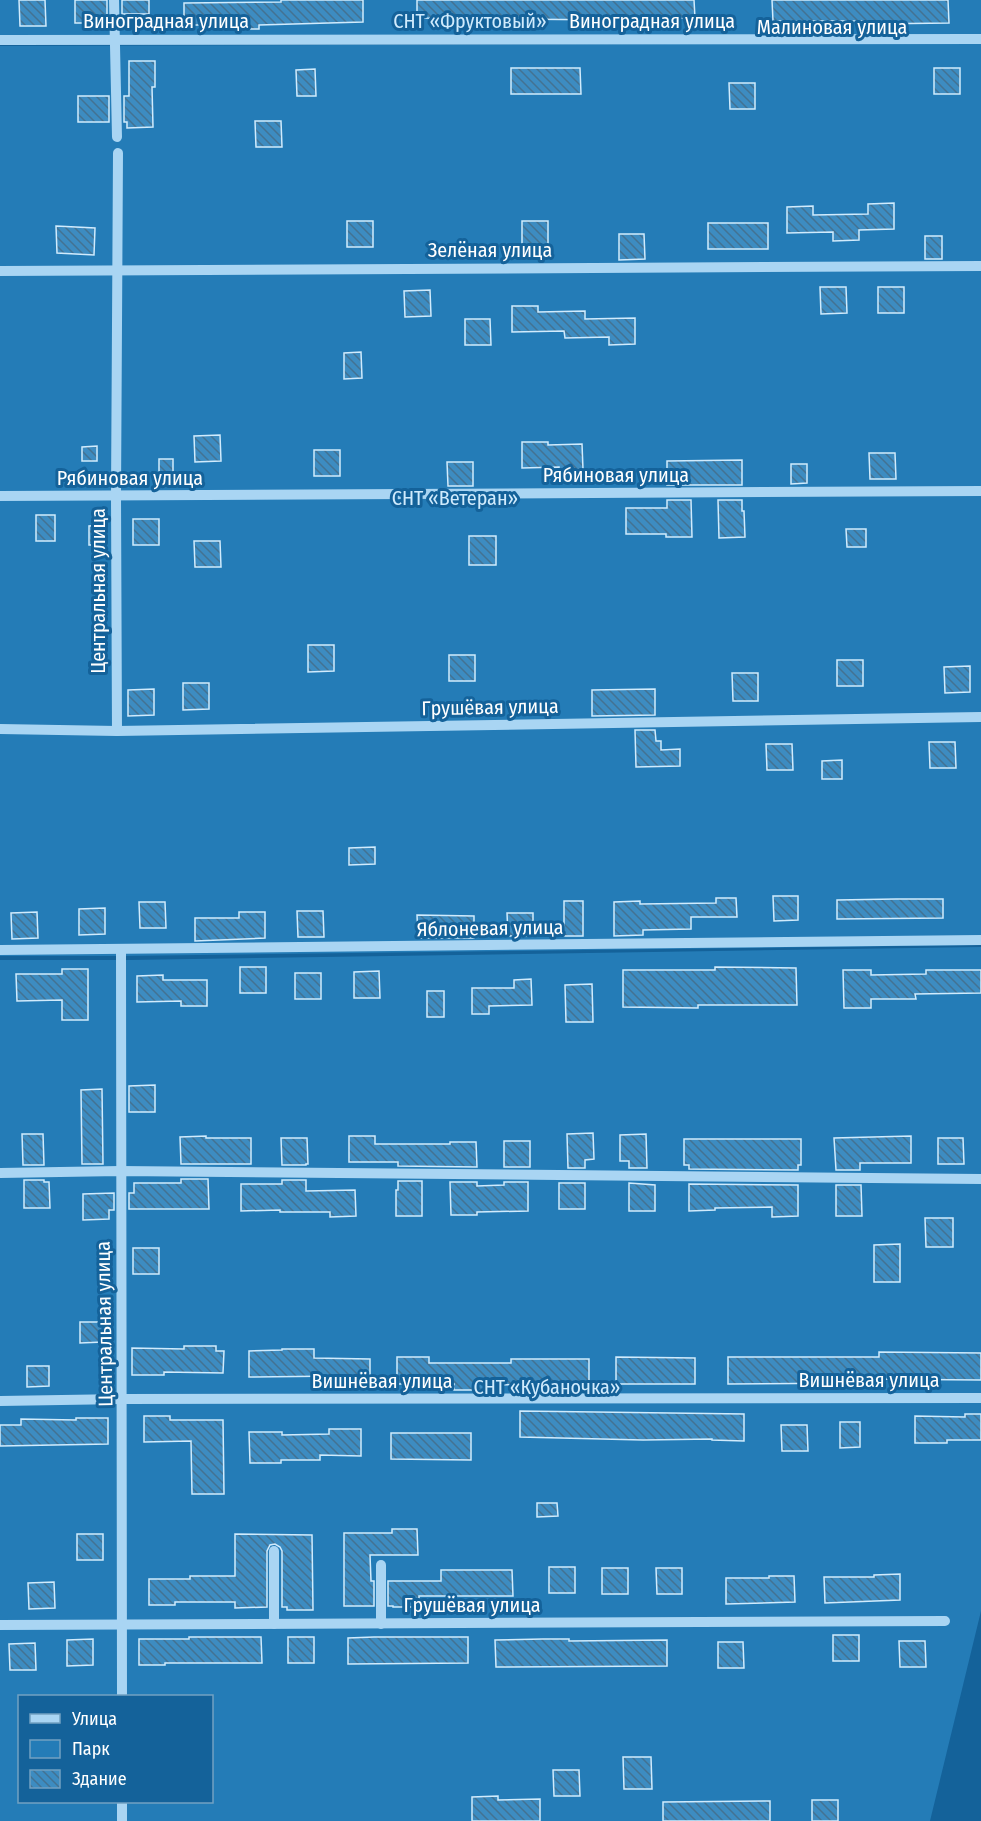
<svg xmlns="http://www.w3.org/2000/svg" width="981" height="1821" font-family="'Fira Sans Condensed',sans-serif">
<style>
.green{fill:#247cb7;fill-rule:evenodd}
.building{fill:url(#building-back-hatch);stroke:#d0ebfd;stroke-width:1.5}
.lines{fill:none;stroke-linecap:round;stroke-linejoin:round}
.minor{stroke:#a9d5f3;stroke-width:10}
.labels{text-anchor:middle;stroke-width:6;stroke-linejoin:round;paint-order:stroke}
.street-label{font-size:20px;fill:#fff;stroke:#14629a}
.park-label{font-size:20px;fill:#d0ebfd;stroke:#14629a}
</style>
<defs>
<pattern id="building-back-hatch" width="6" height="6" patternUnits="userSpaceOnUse" patternTransform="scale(1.5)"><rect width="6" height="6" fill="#3d8cc1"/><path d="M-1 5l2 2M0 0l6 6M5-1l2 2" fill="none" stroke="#437292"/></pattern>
</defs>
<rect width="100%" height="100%" fill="#14629a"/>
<g class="green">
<path d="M0,0H981V41L0,44Z"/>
<path d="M981,43V945L123,956H0V46Z"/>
<path d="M981,947V1611L930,1821H0V960H130ZM20,1696H212V1802H20Z"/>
</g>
<g class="building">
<path d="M19,0H45L46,26H20Z"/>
<path d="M75,0H107V15H101V23H75Z"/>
<rect x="122" y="0" width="27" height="14"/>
<path d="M281,0H363V22L259,25V29H229V25H184V3L281,2Z"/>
<path d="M417,0H694L695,18L613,20L417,18Z"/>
<path d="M772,0H948L949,23L871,24V21H773Z"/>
<path d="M129,61H155V87H152L153,127L127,128V122H124V96H129Z"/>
<path d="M511,68H580L581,94H511Z"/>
<rect x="934" y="68" width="26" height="26"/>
<path d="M315,69L316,96H297L296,70Z"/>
<path d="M729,83H755V109H730Z"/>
<rect x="78" y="96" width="31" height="26"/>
<path d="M255,121H281L282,147H256Z"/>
<path d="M894,203V229L859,230V240L833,241V232L787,233V207L813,206V215L868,214V204Z"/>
<rect x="347" y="221" width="26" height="26"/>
<rect x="522" y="221" width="26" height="26"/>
<rect x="708" y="223" width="60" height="26"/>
<path d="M56,226L95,228L94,255L57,253Z"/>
<path d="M619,234H644L645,259L619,260Z"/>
<rect x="925" y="236" width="17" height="23"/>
<path d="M820,287H846L847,313L821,314Z"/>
<rect x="878" y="287" width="26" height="26"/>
<path d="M430,290L431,316L405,317L404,291Z"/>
<path d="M512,306H538V312L585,311V319L635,318V344L609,345V337L565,338L564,331L512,332Z"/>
<path d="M465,319H490L491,345H465Z"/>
<path d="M361,352L362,378L344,379V353Z"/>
<path d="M220,435L221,461L195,462L194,436Z"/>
<path d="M522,442H548V445L582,444L583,469L559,470V467L522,468Z"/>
<path d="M97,446V461H82V447Z"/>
<rect x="314" y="450" width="26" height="26"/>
<path d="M869,453H895L896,479H870Z"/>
<rect x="159" y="459" width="14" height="26"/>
<path d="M742,460V485H667V461Z"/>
<path d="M447,462H473V486H448Z"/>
<path d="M791,464H807V483L791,484Z"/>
<path d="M667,500H691L692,537H666V534H626V508H667Z"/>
<path d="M718,500H742V511H744L745,537L719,538Z"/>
<rect x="36" y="515" width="19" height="26"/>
<rect x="133" y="519" width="26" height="26"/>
<path d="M103,525V545H89V526Z"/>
<path d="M846,529H866V547H847Z"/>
<rect x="469" y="536" width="27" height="29"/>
<path d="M194,541H220L221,567H195Z"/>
<path d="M308,645H334V671L308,672Z"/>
<rect x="449" y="655" width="26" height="26"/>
<rect x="837" y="660" width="26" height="26"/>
<path d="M970,666V692L945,693L944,667Z"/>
<path d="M732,673H758V701H733Z"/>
<path d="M183,683H209V709L183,710Z"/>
<path d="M154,689V715L128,716V690Z"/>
<path d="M655,689V715L592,716V690Z"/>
<path d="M635,730H655L656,741H661V750L680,749V766L636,767Z"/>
<path d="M929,742H955L956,768H930Z"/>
<path d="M766,744H792L793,770H767Z"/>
<path d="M842,760V779H822V761Z"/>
<path d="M375,847V864L349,865V848Z"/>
<path d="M773,896H798V920L774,921Z"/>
<path d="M716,898H736L737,917H691V929L643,930V935L614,936V902L640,901V904L716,903Z"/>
<path d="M896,899H943V918L837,919V900Z"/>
<rect x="564" y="901" width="19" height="35"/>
<path d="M139,902H165L166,928H140Z"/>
<path d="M105,908V934L79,935V909Z"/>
<path d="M297,911H323L324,937H298Z"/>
<path d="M37,912L38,938L12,939L11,913Z"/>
<path d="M239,912H265V938L195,941V918H239Z"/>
<path d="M507,913H533V936H508Z"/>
<path d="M417,915L474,916V938H418Z"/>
<rect x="240" y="967" width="26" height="26"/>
<path d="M715,967L796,968L797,1005H698V1008L623,1007V970H715Z"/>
<path d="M62,969H88V1020H62V1000L17,1001L16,974H62Z"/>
<path d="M843,970H871V975L926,974V970H981V993L915,994L916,999H871V1008H844Z"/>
<path d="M379,971L380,998H354V972Z"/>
<rect x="295" y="973" width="26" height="26"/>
<path d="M163,975V980H207V1006H181V1001L137,1002V976Z"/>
<path d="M531,979L532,1005L489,1006V1014H472V988H514V980Z"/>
<path d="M592,984L593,1022H566L565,985Z"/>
<rect x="427" y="991" width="17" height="26"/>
<path d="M155,1085V1112H129V1086Z"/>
<path d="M102,1089L103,1164H82L81,1090Z"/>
<path d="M593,1133L594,1159L585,1160V1168H568L567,1134Z"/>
<path d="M22,1134H43L44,1165H23Z"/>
<path d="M646,1134L647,1168H629V1161H620V1135Z"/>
<path d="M206,1136V1138H251V1164H181L180,1137Z"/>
<path d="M349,1136H375V1144H450V1142H476L477,1167L398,1166V1162H349Z"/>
<path d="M911,1136V1163H860V1170H836L834,1138Z"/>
<path d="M281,1138H307L308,1164H306V1165H282Z"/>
<path d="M938,1138H963L964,1164H938Z"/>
<path d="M684,1139H801V1165H798V1170L689,1169V1165H684Z"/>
<rect x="504" y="1141" width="26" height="26"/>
<path d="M181,1179H208L209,1209H129V1193H134V1183H181Z"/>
<path d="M24,1180H44V1182H49L50,1208H24Z"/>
<path d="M282,1180H306V1191L355,1190L356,1216L330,1217V1212H280V1210L241,1211V1184H282Z"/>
<path d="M398,1181H422V1216H396V1190H398Z"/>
<path d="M450,1182H477V1186L504,1185V1182H528V1211L477,1212V1215H451Z"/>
<rect x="559" y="1183" width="26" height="26"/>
<path d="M629,1183L655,1185V1211H629Z"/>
<path d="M689,1184L798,1185V1216L772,1217V1207L715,1208V1210L689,1211Z"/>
<path d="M836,1185H861L862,1216H836Z"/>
<path d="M114,1193V1210H109V1219L83,1220V1194Z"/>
<path d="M925,1218H953V1247H926Z"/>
<path d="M900,1244V1282H874V1245Z"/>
<rect x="133" y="1248" width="26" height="26"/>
<path d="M80,1322H103V1342L80,1343Z"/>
<path d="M184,1346H216V1351H224L223,1373L164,1372V1375H132V1348L184,1349Z"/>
<path d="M282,1349H314V1358L370,1359V1385H338V1376L249,1377V1351L282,1350Z"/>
<path d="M879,1352L981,1353V1380L862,1379V1383L728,1384V1357H879Z"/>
<path d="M397,1357H429V1363H511V1359H589V1384L486,1385V1390H454V1384H397Z"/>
<path d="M616,1357L695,1358V1384H616Z"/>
<path d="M27,1366H49V1386L27,1387Z"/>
<path d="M520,1411L744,1414V1441L712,1440V1439L643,1440L520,1437Z"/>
<path d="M965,1414H981V1440H947V1443H915V1416L965,1417Z"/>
<path d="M144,1416H170V1420H223L224,1494H192L191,1441L144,1442Z"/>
<path d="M76,1418H108V1444L0,1446V1425H21V1419L76,1420Z"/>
<path d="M840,1422H860V1447L840,1448Z"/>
<path d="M781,1425H807L808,1451H782Z"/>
<path d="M329,1429H361V1456L320,1455V1460H281V1463H250L249,1432H282V1435L329,1434Z"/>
<path d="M391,1433H471V1460L391,1459Z"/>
<path d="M537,1503H557L558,1516L537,1517Z"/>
<path d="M392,1529H417L418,1555H370L371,1581H374V1606H344V1533H392Z"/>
<rect x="77" y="1534" width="26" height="26"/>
<path d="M235,1534L312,1535L313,1610H287V1607H282V1551L280,1547L275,1544L270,1545L267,1551V1607L235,1608V1602H175V1605H149V1579H190V1576H235Z"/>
<rect x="549" y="1567" width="26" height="26"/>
<rect x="602" y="1568" width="26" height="26"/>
<path d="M656,1568H682V1594H657Z"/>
<path d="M441,1570H512L513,1596H419V1607H393V1606H388V1581H441Z"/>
<path d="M900,1574V1600L825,1603L824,1577H874V1575Z"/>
<path d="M769,1576H794L795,1602L726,1604V1578H769Z"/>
<path d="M54,1582L55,1608L29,1609L28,1583Z"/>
<rect x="833" y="1635" width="26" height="26"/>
<path d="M189,1637H261L262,1663H165V1665H139V1639H189Z"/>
<rect x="288" y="1637" width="26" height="26"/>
<path d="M374,1637H468V1663L348,1664V1638Z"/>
<path d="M93,1639V1665L67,1666V1640Z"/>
<path d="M543,1639H569V1641L667,1640V1666L496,1667L495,1640Z"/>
<path d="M899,1641H925L926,1667H900Z"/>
<path d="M718,1642H743L744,1668H718Z"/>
<path d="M35,1643L36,1670H10L9,1644Z"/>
<path d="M623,1757H651L652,1789H624Z"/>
<path d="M553,1770H579L580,1796H554Z"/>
<path d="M498,1796V1800L540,1799V1821H472V1797Z"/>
<rect x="812" y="1800" width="26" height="21"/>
<path d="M770,1801V1821H663V1802Z"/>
</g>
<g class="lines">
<g class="minor">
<path d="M114,0L117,137"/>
<path d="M0,40L981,39"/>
<path d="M0,271L981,266"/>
<path d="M0,496L981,491"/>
<path d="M0,729L117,731L981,717"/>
<path d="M117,731L116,496L118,153"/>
<path d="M0,950L981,940"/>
<path d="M121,950C120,1199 123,1448 122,1696"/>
<path d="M0,1173L120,1171L981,1179"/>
<path d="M0,1401L123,1399L981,1398"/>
<path d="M274,1551V1624"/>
<path d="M381,1565V1624"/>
<path d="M0,1625L945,1621"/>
<path d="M122,1821V1802"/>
</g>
</g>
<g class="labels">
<g class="street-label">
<text x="166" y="28">Виноградная улица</text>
<text x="652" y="28">Виноградная улица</text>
<text x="832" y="34">Малиновая улица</text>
<text x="490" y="257">Зелёная улица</text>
<text x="616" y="482">Рябиновая улица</text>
<text x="130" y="485">Рябиновая улица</text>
<text transform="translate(98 591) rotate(-90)" y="7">Центральная улица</text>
<text transform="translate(490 707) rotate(-1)" y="7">Грушёвая улица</text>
<text transform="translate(490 928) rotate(-1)" y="7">Яблоневая улица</text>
<text transform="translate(104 1324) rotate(-91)" y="7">Центральная улица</text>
<text x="869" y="1387">Вишнёвая улица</text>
<text x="382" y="1388">Вишнёвая улица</text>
<text x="472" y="1612">Грушёвая улица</text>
</g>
<g class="park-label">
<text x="470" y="28">СНТ «Фруктовый»</text>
<text x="455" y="505">СНТ «Ветеран»</text>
<text x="547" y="1394">СНТ «Кубаночка»</text>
</g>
</g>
<rect x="18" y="1695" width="195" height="108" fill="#14629a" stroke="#72a1c2" stroke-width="1.5"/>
<rect x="30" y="1714" width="30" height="9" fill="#a9d5f3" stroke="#72a1c2" stroke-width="1.5"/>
<text x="72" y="1725" font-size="18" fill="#ffffff">Улица</text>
<rect x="30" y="1740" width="30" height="18" fill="#247cb7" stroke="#72a1c2" stroke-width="1.5"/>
<text x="72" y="1755" font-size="18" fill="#ffffff">Парк</text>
<rect x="30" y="1770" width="30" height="18" fill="url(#building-back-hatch)" stroke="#72a1c2" stroke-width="1.5"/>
<text x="72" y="1785" font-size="18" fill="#ffffff">Здание</text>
</svg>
